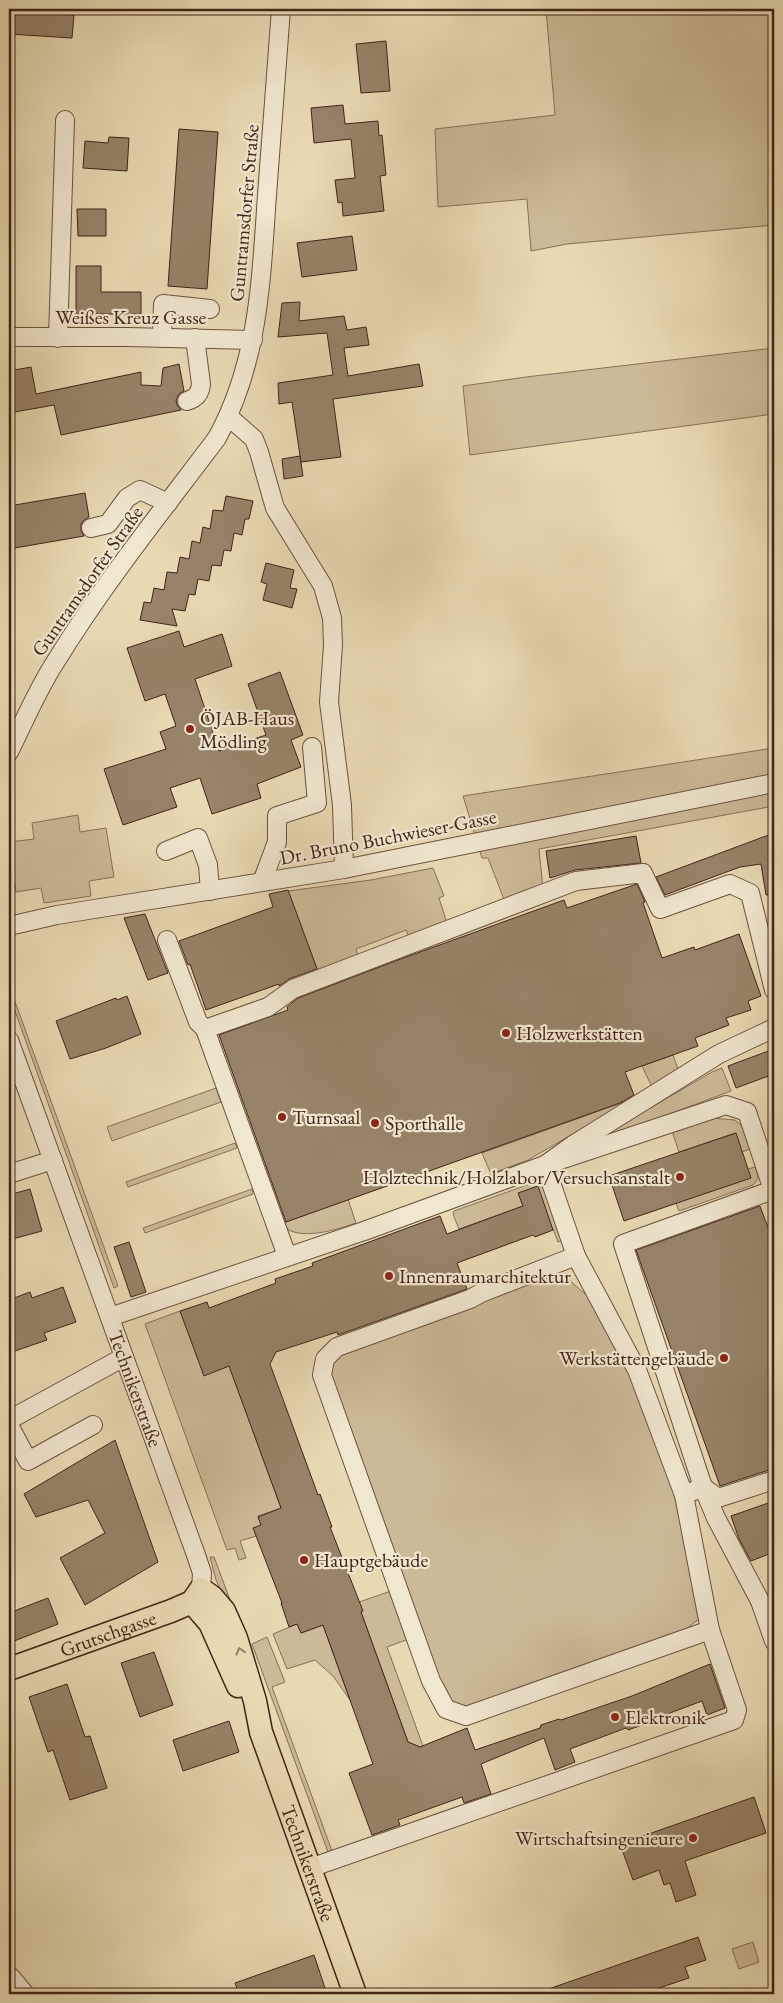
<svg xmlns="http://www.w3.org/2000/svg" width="783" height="2003" font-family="'EB Garamond',serif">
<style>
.green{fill:#cabb98;stroke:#857058}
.building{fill:#968368;stroke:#402417}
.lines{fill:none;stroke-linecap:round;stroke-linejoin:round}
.minor-casing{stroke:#6a523e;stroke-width:20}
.major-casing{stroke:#402417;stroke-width:25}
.minor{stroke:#efe7ce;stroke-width:18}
.major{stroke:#e6dab3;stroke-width:22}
.oneway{stroke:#937f65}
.poi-dot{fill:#8f2418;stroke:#efe7ce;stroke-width:2}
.labels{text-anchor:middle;stroke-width:4.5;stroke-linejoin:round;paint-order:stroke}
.street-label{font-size:20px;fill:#402417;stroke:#efe7ce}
.poi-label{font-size:20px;fill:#402417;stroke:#efe7ce;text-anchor:start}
</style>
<rect width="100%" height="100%" fill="#e6dab3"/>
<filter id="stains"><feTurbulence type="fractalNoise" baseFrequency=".004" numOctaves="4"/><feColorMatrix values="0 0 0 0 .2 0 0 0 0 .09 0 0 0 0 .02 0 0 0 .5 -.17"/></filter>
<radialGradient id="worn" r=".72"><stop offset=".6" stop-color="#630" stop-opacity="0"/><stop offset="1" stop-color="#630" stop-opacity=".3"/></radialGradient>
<g class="green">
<path d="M546,9H774V225L567,244L531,251L527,199L438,207L435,129L555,115Z"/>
<path d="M774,348V414L470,455L463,386L526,377Z"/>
<path d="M774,748V806L539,849L543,889L505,902L488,858H482L463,796Z"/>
<path d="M78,815L80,832L106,828L114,877L89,881L91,896L44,903L41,888L16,892L9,842L34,839L32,823Z"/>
<path d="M433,868L444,896L439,898L447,923L409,937L406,930L356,949L358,956L318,971L288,891L371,880Z"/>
<path d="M9,985L118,1286L114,1288L9,994Z"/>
<path d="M673,1055L679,1072L653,1087L651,1085L642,1066Z"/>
<path d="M722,1068L731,1091L605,1138L602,1136L712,1072Z"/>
<path d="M216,1088L221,1102L112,1141L107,1127Z"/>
<path d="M635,1098L528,1160L493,1173L490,1172L482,1153Z"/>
<path d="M711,1118L735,1120L742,1126L750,1149L742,1152L735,1133L679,1152L672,1131Z"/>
<path d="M235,1143L237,1148L128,1187L126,1182Z"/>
<path d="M755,1167C758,1175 760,1179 753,1185L679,1211L676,1203L751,1178L748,1169Z"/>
<path d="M541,1180L545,1182L563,1240L558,1242L553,1229L525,1191L519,1194L523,1206L459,1229L453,1214L454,1211Z"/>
<path d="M252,1189L253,1194L145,1233L143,1228Z"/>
<path d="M348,1199L356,1223C338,1229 305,1240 287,1229L283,1223Z"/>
<path d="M561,1273L592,1300L643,1399L675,1483L699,1619L682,1632L466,1708L451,1703L437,1678L329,1374L331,1363L340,1352Z"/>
<path d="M180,1311L204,1375L229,1366L281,1508L258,1516L261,1525L256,1536L240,1541L246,1558L239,1560L235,1548L227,1550L145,1324Z"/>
<path d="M210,1557H214L239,1624V1630L216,1580Z"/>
<path d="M391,1591L409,1639L387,1647L423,1746L420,1747L408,1742L361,1612L359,1602Z"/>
<path d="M297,1624L301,1633L323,1625L350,1700L333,1676L315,1660L287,1669L273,1634Z"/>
<path d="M267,1637L285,1682L272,1687L332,1851L328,1852L252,1644Z"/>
<path d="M753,1942L759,1962L739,1969L732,1949Z"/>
</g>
<g class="building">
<path d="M9,11L74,15L72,38L9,34Z"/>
<path d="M386,41L390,91L361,93L356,44Z"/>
<path d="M343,105L345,124L378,121L379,136L382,135L386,175L380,176L384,211L343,216L342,202L338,203L335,180L355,178L351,139L314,143L311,108Z"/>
<path d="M179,129L218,132L207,289L168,286Z"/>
<path d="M109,137L129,138L127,171L83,168L85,141L108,143Z"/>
<path d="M77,209H106V236H78Z"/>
<path d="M352,236L357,270L302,277L297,243Z"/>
<path d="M76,266H101V292H141V314H76Z"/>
<path d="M300,302L299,321L344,316L347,330L366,327L369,345L344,348L348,376L419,364L423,386L333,399L341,457L301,462L292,402L279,404L278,383L333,375L327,333L278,337L282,303Z"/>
<path d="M179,364L184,391L179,394L176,400L177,405L181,410L61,435L54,405L9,413V371L31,367L36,394L141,372V385L161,386L163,368Z"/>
<path d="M300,456L303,476L284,479L282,459Z"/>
<path d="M85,493L89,517L84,520L81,524V531L84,536L9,549V506Z"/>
<path d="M226,496L253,501L249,519H245L242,535L234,533L231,551L224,550L221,566L212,565L209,581L198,579L195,595L189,594L185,611L172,609L177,626L140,620L144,602L151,603L154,588L164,590L167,572L177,573L180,557L189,559L192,541L200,543L203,527L210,529L213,510L223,511Z"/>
<path d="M266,563L294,570L290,588L297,589L292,608L263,600L267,584L261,582Z"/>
<path d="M179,631L184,647L222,634L232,666L195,679L219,751L266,735L248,684L280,672L303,735L291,740L301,767L257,784L261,798L212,814L200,778L170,788L177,807L123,825L104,769L166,749L160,732L176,726L165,694L145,701L127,648Z"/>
<path d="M774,833V895H766L761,864L740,867L665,895L656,877Z"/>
<path d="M636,836L641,863L575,870L550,878L546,851Z"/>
<path d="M637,884L645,902L643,903L662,958L694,947L695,950L739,934L761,996L748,1001L751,1010L726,1018L729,1025L695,1038L698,1046L625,1072L634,1095L620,1103L286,1222L219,1035L288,1010L287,1007L298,998L398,960L564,900L567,908Z"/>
<path d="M288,890L317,969L289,979L279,986V984L206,1010L190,964L188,965L179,941L273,907L269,894Z"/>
<path d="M145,914L168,973L148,980L124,918Z"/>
<path d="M127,996L141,1034L106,1048L70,1059L56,1021L116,998L117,1000Z"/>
<path d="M774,1049V1074L736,1088L728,1066Z"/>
<path d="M736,1133L751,1178L624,1221L609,1176Z"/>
<path d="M538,1186L553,1230L535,1237L533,1235L457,1263L467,1289L338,1335L337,1332L276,1352L270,1364L318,1495L320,1494L332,1527H330L363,1611L361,1612L408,1742L420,1747L467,1728L475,1750L540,1728L541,1725L559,1719L561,1720L632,1696L710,1664L725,1708L707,1715L702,1701L646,1722L645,1724L628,1730L626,1728L570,1749L575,1762L555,1770L544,1738L481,1764L491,1794L464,1803L462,1797L398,1820L400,1825L372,1835L349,1773L373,1764L323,1625L301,1633L297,1624L289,1627L281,1603H282L253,1528L261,1525L258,1517L281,1508L229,1366L204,1376L180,1311L207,1302L209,1308L276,1283L275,1279L313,1266L312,1263L440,1216L447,1234L523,1206L518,1193Z"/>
<path d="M30,1189L42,1231L9,1240V1195Z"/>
<path d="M760,1206L774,1244V1465L768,1467L769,1470L720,1486L636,1250Z"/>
<path d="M129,1242L146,1292L131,1297L114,1247Z"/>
<path d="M63,1287L76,1322L44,1333L47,1340L9,1353V1300L30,1292L32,1298Z"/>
<path d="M115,1440L158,1562L85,1605L60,1558L105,1533L88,1500L36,1517L24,1494Z"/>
<path d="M774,1501V1552L751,1561L739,1539L731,1516Z"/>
<path d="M48,1598L58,1624L9,1643V1613Z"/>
<path d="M154,1652L173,1705L140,1717L121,1663Z"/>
<path d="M67,1684L85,1737L90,1736L107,1788L70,1800L53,1750L48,1752L29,1697Z"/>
<path d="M229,1721L239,1752L183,1771L173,1740Z"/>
<path d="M754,1797L766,1833L685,1861L696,1895L676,1902L670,1883L664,1885L659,1870L633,1880L620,1844Z"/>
<path d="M698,1937L706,1960L685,1967L689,1978L641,1994H540V1992Z"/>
<path d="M314,1955L327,1994H239L235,1983Z"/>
</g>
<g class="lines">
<defs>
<g id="minor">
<path d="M9,337H127L253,340"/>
<path d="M58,338L65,120"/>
<path d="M162,338L163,304L210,309"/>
<path d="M187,401C196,398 200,394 201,384L195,338"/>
<path d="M229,417L254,439L259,452L275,508L323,586L332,618L333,645L329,702L342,805L344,869"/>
<path d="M91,528L108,524L127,498L140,490L168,503"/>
<path d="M9,752C24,722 37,690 56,661C104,583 162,511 217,438C259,361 261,281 267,195C272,133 276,71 281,9"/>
<path d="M166,851L198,838L208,865L210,891"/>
<path d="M262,882L277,842V816L317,803L312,747"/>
<path d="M9,926L57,915L344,869L774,783"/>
<path d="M167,940L198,1022L205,1029"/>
<path id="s1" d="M9,1040L196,1555L202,1573L201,1589"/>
<path d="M9,1174L53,1160"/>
<path d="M287,1256L205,1029L268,1007L293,989L576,881L643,873L660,909L730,884L750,893L774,990"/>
<path d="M576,1256L481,1293L470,1299L337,1347L325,1359L322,1375L431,1681L446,1709L466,1716L710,1630"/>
<path d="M110,1317L364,1231L545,1165L726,1105L747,1112L774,1193"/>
<path d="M9,1420L124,1357"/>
<path d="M9,1425L28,1461L93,1425"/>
<path d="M703,1487L716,1518L760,1601L774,1641"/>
<path d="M703,1487L718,1498L774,1480"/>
<path d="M684,1495L703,1487L623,1244L773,1190"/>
<path d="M310,1868L734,1720L737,1710L710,1630L684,1495L637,1370L576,1256L545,1165L573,1145L719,1054L774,1028"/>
<path d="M9,1975L25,1994"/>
</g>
<g id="major">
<path d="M192,1602L210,1623L238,1686"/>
<path id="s2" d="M9,1669L171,1611L192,1602L201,1589L212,1597L224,1611L236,1638L255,1701L261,1732L355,1994"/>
</g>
</defs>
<use href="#minor" class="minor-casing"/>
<use href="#major" class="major-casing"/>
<use href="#minor" class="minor"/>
<use href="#major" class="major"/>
</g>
<defs><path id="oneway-chevron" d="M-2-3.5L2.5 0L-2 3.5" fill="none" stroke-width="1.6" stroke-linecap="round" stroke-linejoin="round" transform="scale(1.25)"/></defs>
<use class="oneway" href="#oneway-chevron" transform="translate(240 1651) rotate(-107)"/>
<g class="poi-dot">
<circle cx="190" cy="729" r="5"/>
<circle cx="506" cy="1033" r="5"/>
<circle cx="282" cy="1117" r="5"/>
<circle cx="375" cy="1123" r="5"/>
<circle cx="680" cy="1177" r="5"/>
<circle cx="389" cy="1276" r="5"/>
<circle cx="724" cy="1358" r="5"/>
<circle cx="304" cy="1560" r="5"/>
<circle cx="615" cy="1717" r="5"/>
<circle cx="693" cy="1838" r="5"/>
</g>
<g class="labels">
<g class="street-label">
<text transform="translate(244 213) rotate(-85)" y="7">Guntramsdorfer Straße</text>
<text x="131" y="324">Weißes Kreuz Gasse</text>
<text transform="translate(87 581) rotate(-55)" y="7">Guntramsdorfer Straße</text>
<text transform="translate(388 837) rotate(-11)" y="7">Dr. Bruno Buchwieser-Gasse</text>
<text dy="7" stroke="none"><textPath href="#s1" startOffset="371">Technikerstraße</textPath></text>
<text dy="7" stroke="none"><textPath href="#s2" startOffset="105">Grutschgasse</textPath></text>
<text dy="7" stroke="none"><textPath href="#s2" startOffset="509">Technikerstraße</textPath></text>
</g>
<g class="poi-label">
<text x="200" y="725">ÖJAB-Haus<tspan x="200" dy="23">Mödling</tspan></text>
<text x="516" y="1040">Holzwerkstätten</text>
<text x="292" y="1124">Turnsaal</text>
<text x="385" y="1130">Sporthalle</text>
<text x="670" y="1184" text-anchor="end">Holztechnik/Holzlabor/Versuchsanstalt</text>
<text x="399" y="1283">Innenraumarchitektur</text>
<text x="714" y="1365" text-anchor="end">Werkstättengebäude</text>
<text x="314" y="1567">Hauptgebäude</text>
<text x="625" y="1724">Elektronik</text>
<text x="683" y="1845" text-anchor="end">Wirtschaftsingenieure</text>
</g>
</g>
<rect width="783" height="2003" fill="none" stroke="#e6dab3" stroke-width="30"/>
<rect x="10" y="10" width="763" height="1983" fill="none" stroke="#402417" stroke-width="2.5"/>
<rect x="15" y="15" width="753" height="1973" fill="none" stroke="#402417"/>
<rect width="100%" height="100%" filter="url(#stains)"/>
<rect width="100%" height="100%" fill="url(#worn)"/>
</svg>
